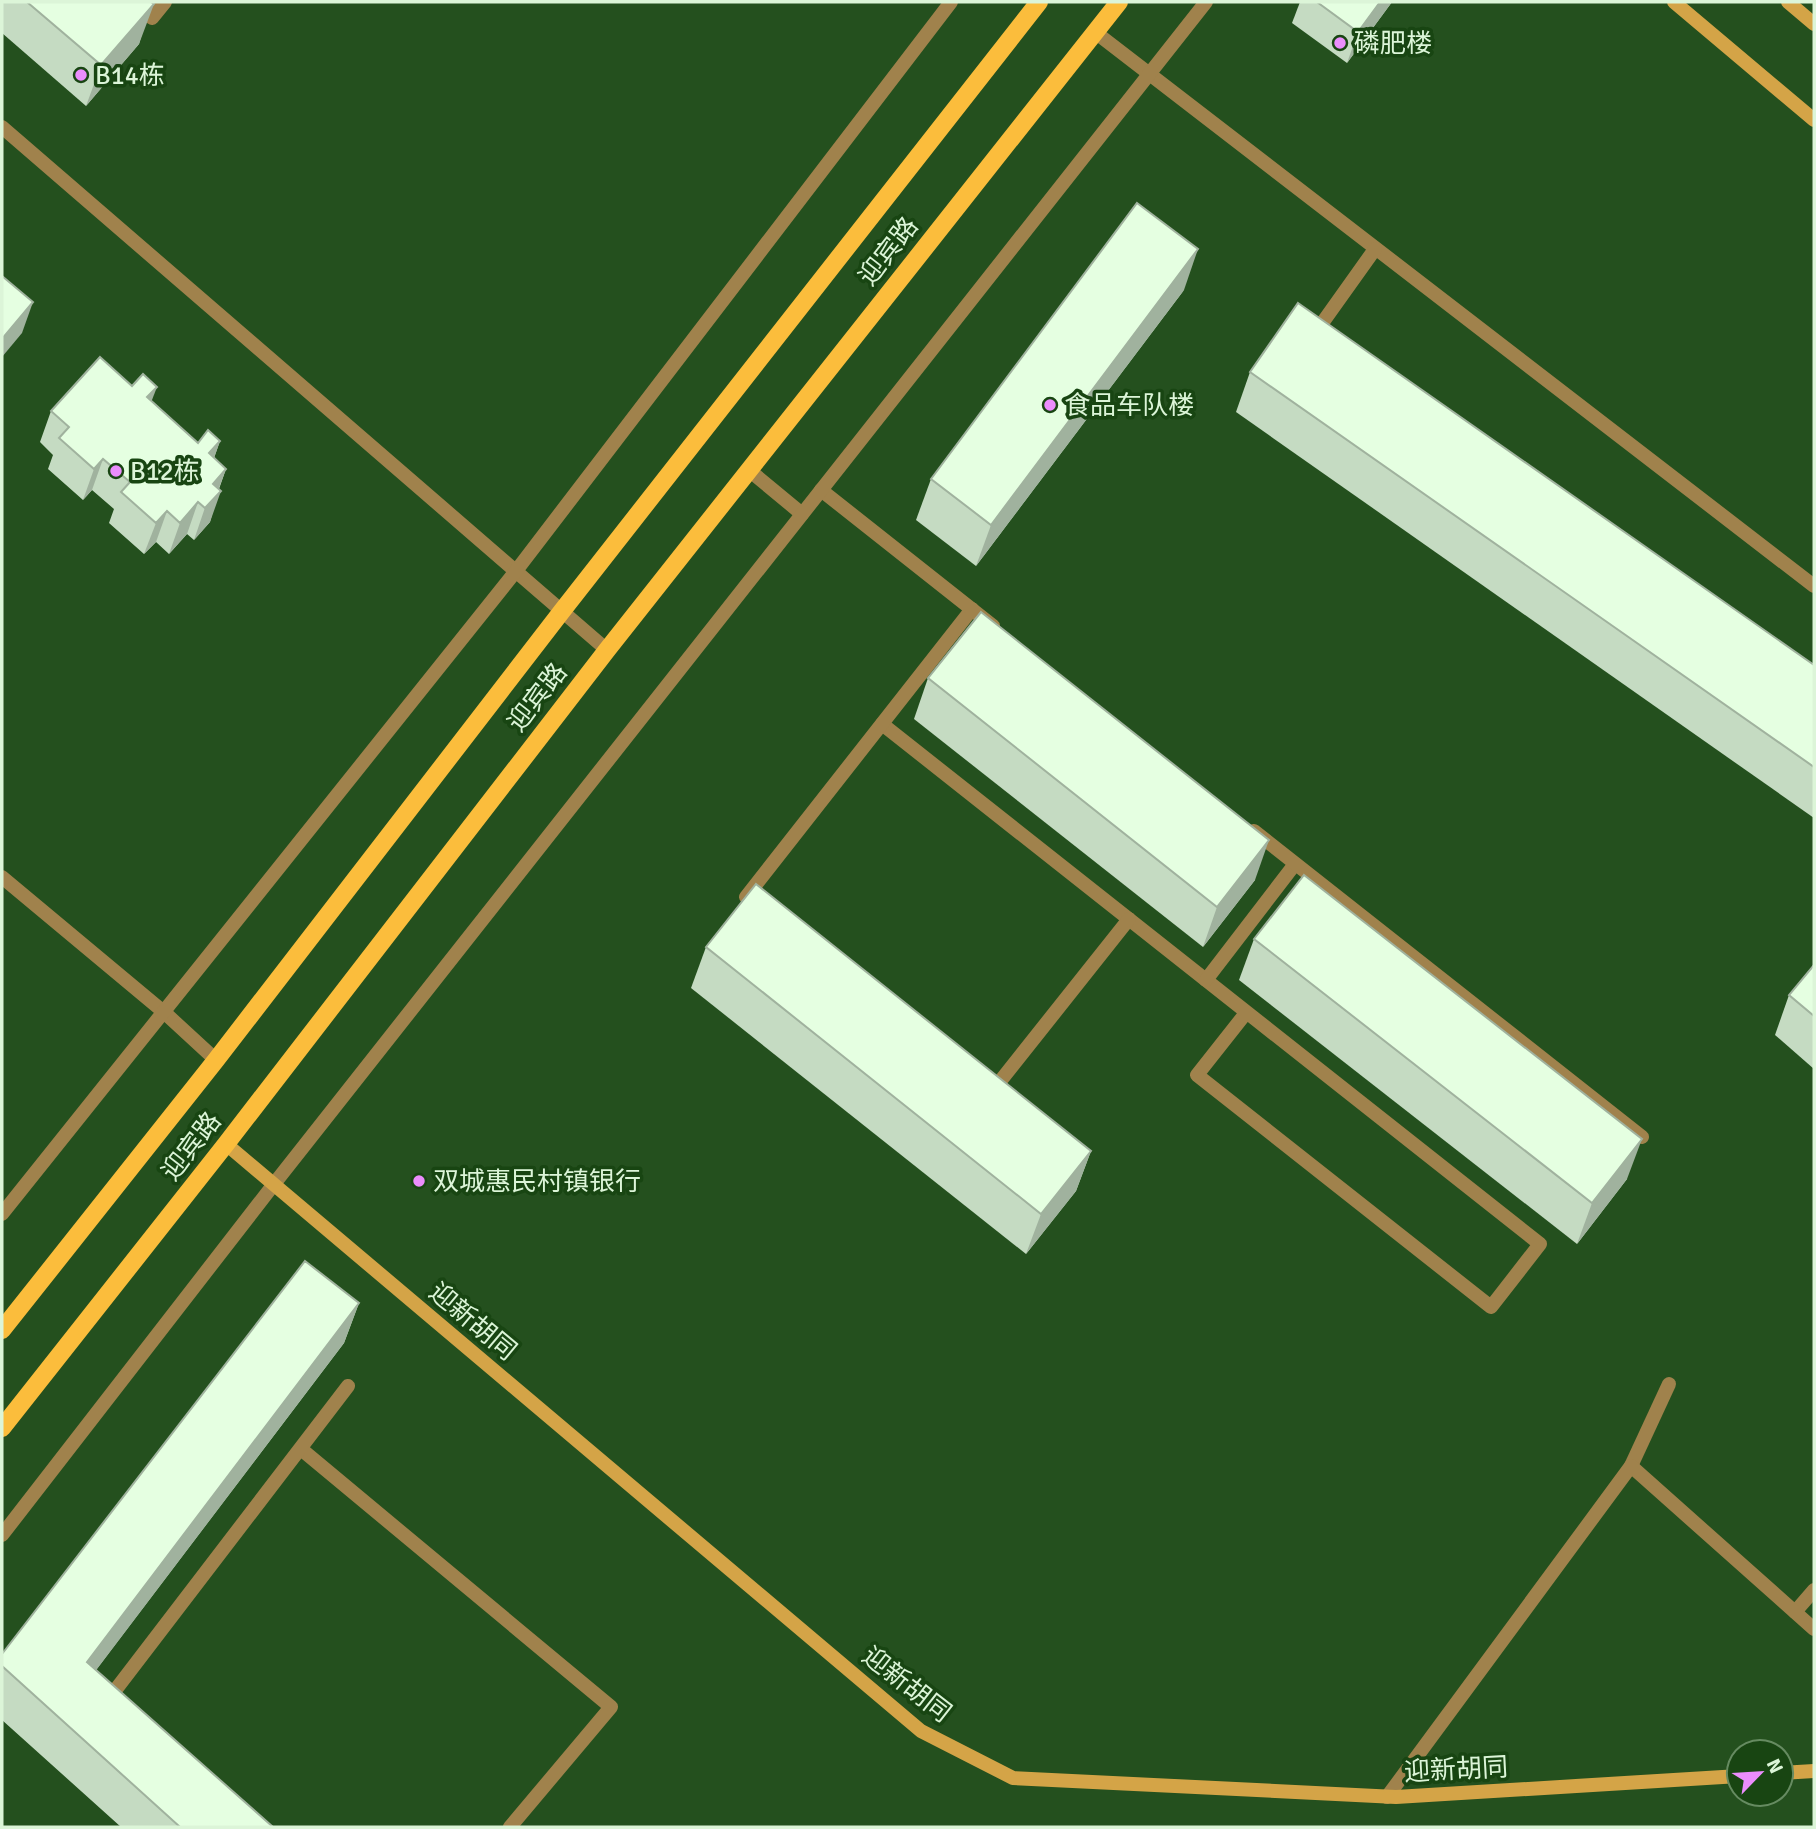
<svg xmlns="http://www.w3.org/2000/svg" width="1816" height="1829" font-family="Signika,'Noto Sans SC',sans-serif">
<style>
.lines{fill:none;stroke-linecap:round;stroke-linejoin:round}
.lane{stroke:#a0824c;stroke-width:14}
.street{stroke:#a0824c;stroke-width:14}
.secondary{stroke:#d4a447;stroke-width:14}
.primary{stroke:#fbbd3c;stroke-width:18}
.wall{fill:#c5dbc2}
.shaded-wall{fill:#a0b29e}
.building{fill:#e5ffe1;stroke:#a0b29e;stroke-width:2}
.poi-dot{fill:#eb8dfc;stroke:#184512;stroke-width:2.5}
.labels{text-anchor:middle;stroke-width:7;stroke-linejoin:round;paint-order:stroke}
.poi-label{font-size:26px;fill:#dcf5d8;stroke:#184512;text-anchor:start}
.street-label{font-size:26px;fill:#dcf5d8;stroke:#184512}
</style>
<rect width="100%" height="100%" fill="#24501e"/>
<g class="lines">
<g class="lane">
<path d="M133,2L152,18L165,2"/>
<path d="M1095,32L1814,586"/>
<path d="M1313,336L1375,249"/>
<path d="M882,724L1540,1244L1491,1307L1197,1075L1246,1013"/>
<path d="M2,877L165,1013L216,1060"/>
<path d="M746,897L972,609"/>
<path d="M1206,980L1295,864"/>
<path d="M990,1094L1129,919"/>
<path d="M301,1449L611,1707L510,1827"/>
<path d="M1631,1466L1669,1384"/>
<path d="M1795,1612L1814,1590"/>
<path d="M107,1701L348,1386"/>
<path d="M1387,1797L1631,1466L1814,1629"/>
</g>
<g class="street">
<path d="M2,127L607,650"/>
<path d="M749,470L802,514"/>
<path d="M821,490L993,626"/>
<path d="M1254,831L1642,1137"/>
<path d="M2,1214L516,571L951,2"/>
<path d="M2,1535L274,1184L1206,2"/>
</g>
<g class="secondary">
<path d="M1674,2L1814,120"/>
<path d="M1788,2L1814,24"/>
<path d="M226,1144L921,1731L1013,1778L1396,1797L1739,1776"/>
<path d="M1781,1773L1814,1771"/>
</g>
<g class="primary">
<path d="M2,1330L216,1060L562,611L1039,2"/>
<path d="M2,1428L226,1144L607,650L1119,2"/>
</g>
</g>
<g class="wall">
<path d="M2,2H151L139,44L86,106L2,33Z"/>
<path d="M1300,2H1392L1347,63L1292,23Z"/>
<path d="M1184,290L976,566L916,520L931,479Z"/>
<path d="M1250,372L1814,665V818L1236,412Z"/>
<path d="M132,386L151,401L198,443L220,441L214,458L226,469L219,489L210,522L194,540L187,534L169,554L156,542L144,554L109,523L114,509L92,490L83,500L48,469L53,455L40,442L51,411Z"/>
<path d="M928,678L1255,880L1203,947L914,719Z"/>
<path d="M1254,939L1627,1179L1577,1244L1239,980Z"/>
<path d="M706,947L1091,1151L1076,1191L1026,1254L691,988Z"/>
<path d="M1814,965V1069L1775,1035L1789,995Z"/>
<path d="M359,1303L344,1343L96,1670L273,1827H121L2,1720V1654Z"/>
</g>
<g class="shaded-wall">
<path d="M1380,2H1392L1347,63L1358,32Z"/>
<path d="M154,4L139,44L86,106L101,65Z"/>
<path d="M1198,249L1184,290L976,566L991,525Z"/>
<path d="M33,302L22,333L2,357V339Z"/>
<path d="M157,387L145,418L147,397Z"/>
<path d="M220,441L209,472V453Z"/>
<path d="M103,459L92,490L83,500L94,469Z"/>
<path d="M226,469L216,496L221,491L210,522L194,540L213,484Z"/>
<path d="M198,502L187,534L169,554L180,523Z"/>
<path d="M167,511L156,542L144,554L156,523Z"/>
<path d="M1269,840L1255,880L1203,947L1217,907Z"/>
<path d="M1642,1139L1627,1179L1577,1244L1592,1203Z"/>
<path d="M1091,1151L1076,1191L1026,1254L1041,1214Z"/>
<path d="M359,1303L344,1343L72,1702L87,1662Z"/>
</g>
<g class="building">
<path d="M27,2H151L154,4L101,65Z"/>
<path d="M1317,2H1380L1358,32Z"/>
<path d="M1137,203L1198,249L991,525L931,479Z"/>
<path d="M2,276L33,302L2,339Z"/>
<path d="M1298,303L1814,665V767L1250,372Z"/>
<path d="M100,357L132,386L143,374L157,387L147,397L198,443L208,430L220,441L209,453L226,469L213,484L221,491L205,508L198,502L180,523L167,511L156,523L121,492L130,482L103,459L94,469L59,438L69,427L51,411Z"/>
<path d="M981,612L1269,840L1217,907L928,678Z"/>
<path d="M1304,875L1642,1139L1592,1203L1254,939Z"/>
<path d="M756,884L1091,1151L1041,1214L706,947Z"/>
<path d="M1814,965V1016L1789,995Z"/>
<path d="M305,1261L359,1303L87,1662L273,1827H180L2,1666V1654Z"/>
</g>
<g class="poi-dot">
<circle cx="1340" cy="43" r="7"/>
<circle cx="81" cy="75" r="7"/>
<circle cx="1050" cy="405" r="7"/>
<circle cx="116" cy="471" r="7"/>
<circle cx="419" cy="1181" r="7"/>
</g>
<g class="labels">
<g class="poi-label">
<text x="1354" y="52">磷肥楼</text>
<text x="95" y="84">B14栋</text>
<text x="1064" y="414">食品车队楼</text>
<text x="130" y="480">B12栋</text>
<text x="433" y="1190">双城惠民村镇银行</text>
</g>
<g class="street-label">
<text transform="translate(888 251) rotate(-52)" y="9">迎宾路</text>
<text transform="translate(537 697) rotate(-52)" y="9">迎宾路</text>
<text transform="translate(191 1146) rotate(-52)" y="9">迎宾路</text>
<text transform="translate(473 1321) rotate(40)" y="9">迎新胡同</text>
<text transform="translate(907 1684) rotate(38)" y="9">迎新胡同</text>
<text transform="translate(1456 1769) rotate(-3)" y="9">迎新胡同</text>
</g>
</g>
<rect width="1816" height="1829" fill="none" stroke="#dcf5d8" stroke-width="7"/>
<g transform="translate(1760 1773) rotate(65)"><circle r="33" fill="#184512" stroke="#668b61" stroke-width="2"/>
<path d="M0-5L12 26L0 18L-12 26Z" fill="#eb8dfc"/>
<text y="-10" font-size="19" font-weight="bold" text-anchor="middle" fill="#dcf5d8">N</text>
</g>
</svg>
